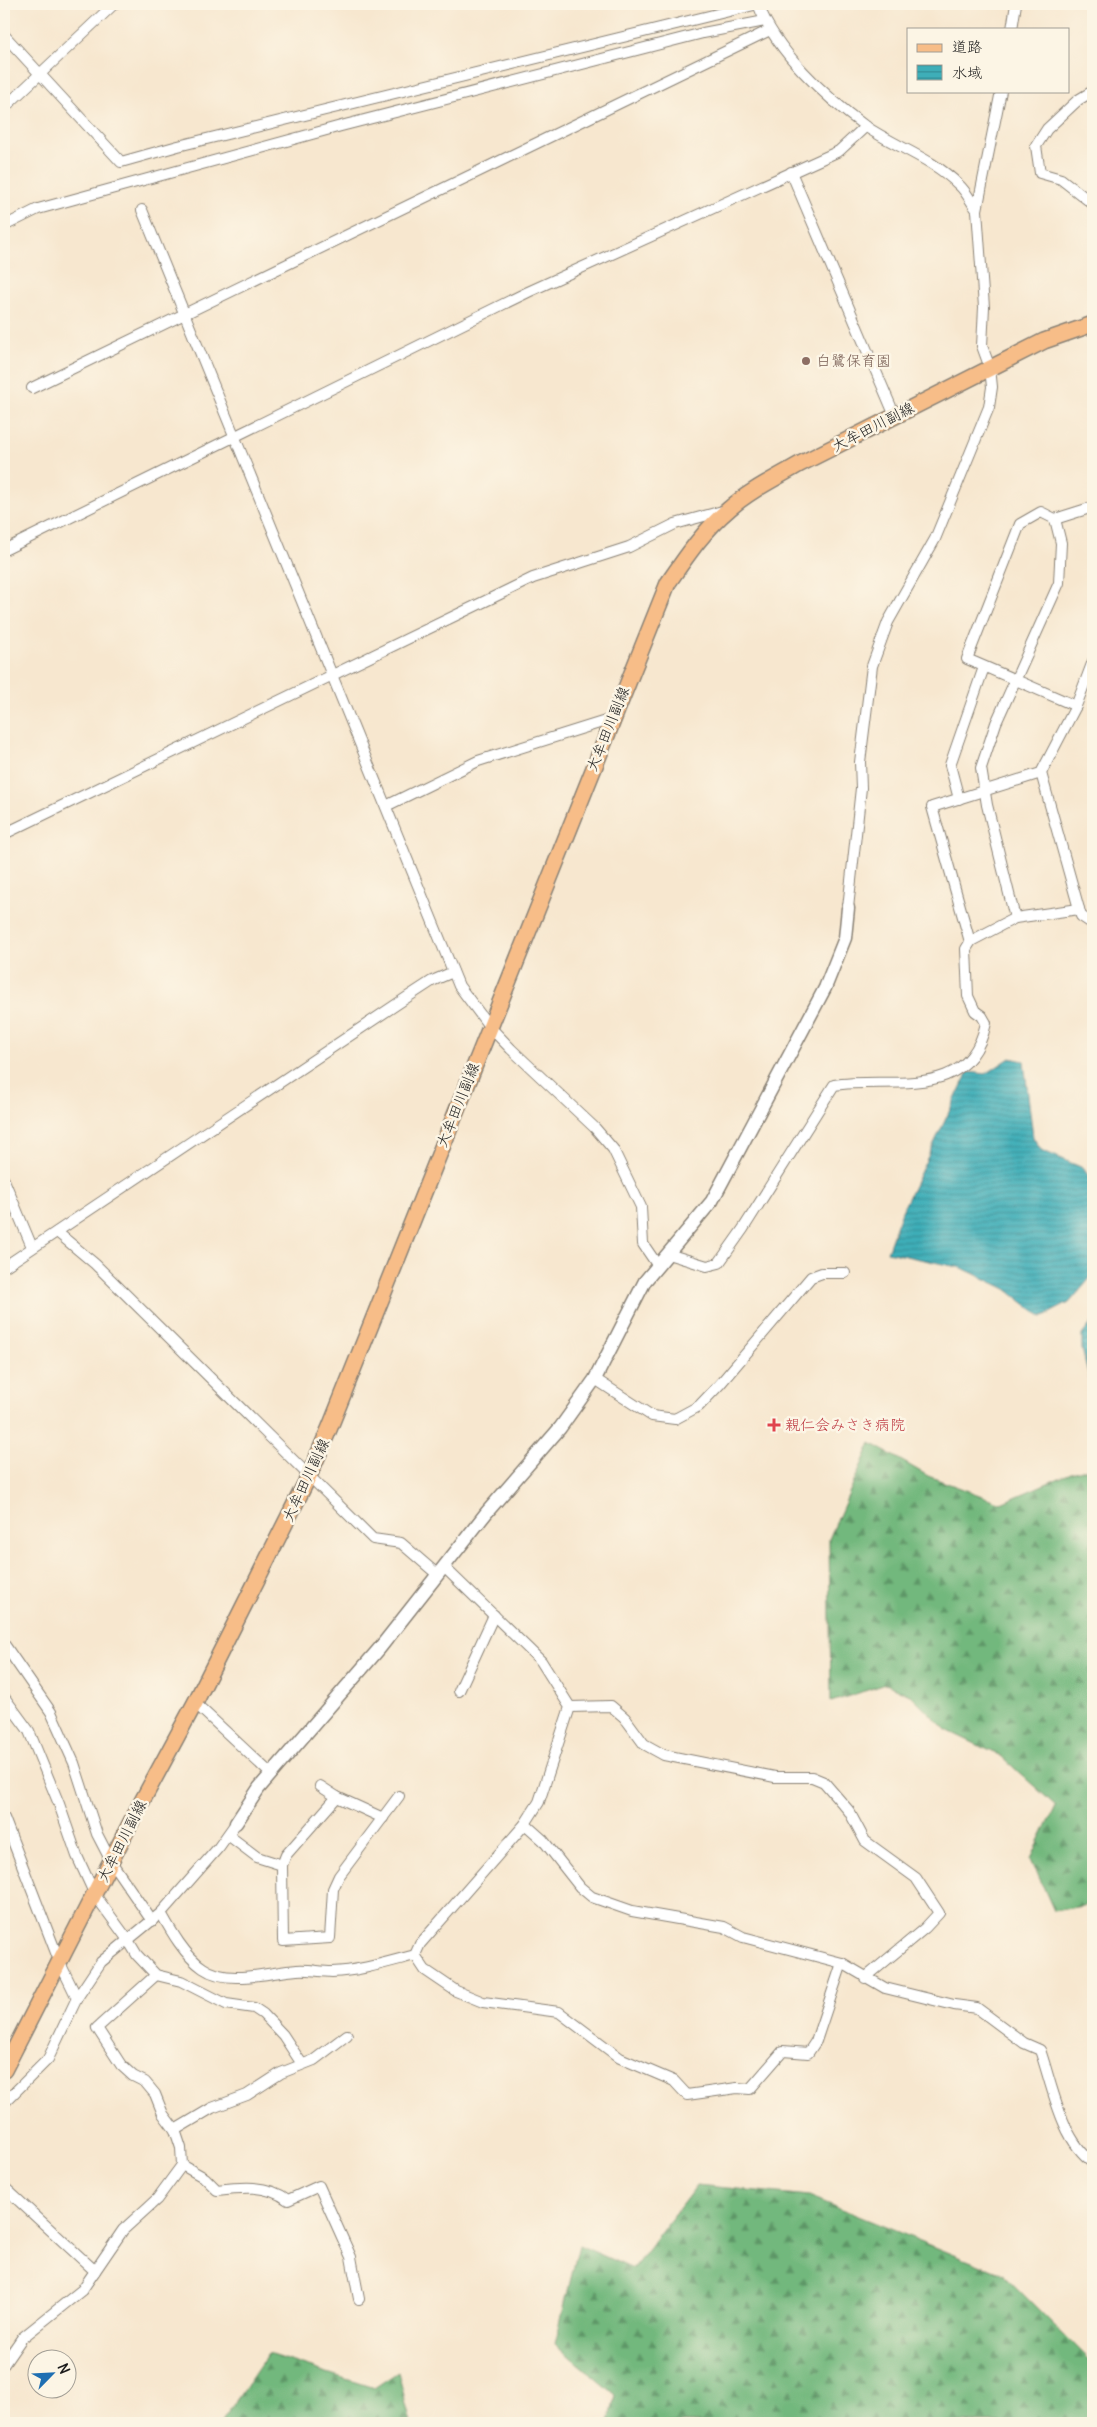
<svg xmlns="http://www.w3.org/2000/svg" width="1097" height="2427" font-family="Delius,'Klee One',sans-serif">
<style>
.forest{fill:url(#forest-firs);stroke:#476a4c}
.water{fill:url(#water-rules);stroke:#2d656a}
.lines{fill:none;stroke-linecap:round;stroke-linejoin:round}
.minor-casing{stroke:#8a8276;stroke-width:12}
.tertiary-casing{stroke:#8a8276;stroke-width:15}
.primary-casing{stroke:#8a8276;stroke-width:18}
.minor{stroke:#fff;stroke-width:10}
.tertiary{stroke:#fff;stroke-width:12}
.primary{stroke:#f7bd88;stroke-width:15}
.education-dot{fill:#8d6e63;stroke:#fcf5e5;stroke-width:2}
.health-dot{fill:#e0444e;stroke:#fcf5e5;stroke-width:2}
.labels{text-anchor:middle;stroke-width:5;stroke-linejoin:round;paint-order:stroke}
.education-label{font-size:15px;fill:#785e54;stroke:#fcf5e5;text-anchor:start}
.street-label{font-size:15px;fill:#1c1c1c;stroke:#fcf5e5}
.health-label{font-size:15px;fill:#be3a42;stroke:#fcf5e5;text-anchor:start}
</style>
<defs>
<pattern id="forest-firs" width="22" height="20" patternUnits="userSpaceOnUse" patternTransform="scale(1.25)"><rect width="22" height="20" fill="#72b87d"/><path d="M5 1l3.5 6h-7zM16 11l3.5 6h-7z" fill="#5d9566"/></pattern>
<pattern id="water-rules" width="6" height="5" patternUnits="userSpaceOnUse" patternTransform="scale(1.25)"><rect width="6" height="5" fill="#3eaeb8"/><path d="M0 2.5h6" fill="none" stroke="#338d95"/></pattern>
</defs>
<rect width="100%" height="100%" fill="#fcf5e5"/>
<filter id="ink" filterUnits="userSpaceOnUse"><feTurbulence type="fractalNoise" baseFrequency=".02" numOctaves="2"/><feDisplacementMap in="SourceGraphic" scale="10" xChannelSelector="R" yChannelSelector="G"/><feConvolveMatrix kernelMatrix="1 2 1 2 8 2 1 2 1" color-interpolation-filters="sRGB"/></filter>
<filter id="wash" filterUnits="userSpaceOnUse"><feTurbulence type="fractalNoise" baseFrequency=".0096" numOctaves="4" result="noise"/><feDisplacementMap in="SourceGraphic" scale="20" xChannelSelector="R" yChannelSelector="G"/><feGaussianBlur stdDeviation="1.12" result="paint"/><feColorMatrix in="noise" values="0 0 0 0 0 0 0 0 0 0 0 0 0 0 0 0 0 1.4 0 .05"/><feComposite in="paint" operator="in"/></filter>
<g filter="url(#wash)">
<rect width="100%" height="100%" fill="#f7e7cf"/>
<g class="forest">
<path d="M871,1443L928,1476L1001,1503L1071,1473L1093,1467V1904L1054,1911L1031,1859L1056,1806L1001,1756L946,1730L912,1696L886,1684L831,1702L829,1539Z"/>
<path d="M697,2185L809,2196L1004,2275L1093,2364V2423H609L615,2395L555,2344L579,2245L633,2269Z"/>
<path d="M268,2354L374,2388L398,2372L411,2423H221Z"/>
</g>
<g class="water">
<path d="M1010,1058L1024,1061L1033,1137L1041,1150L1083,1168L1093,1182V1275L1069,1303L1042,1317L1006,1289L962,1268L887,1252L902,1211L968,1072L986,1074Z"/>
<path d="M1093,1321V1393L1082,1349V1335Z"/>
</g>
</g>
<g filter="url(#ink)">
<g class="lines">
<defs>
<g id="minor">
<path d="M758,4C775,50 825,97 865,126C896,147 932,158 959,185C966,191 971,202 977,210"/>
<path d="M1012,29L1016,4"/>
<path d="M4,35L121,162L178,146L758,4"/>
<path d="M1093,91L1078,100L1047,129L1036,146L1040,173L1061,179L1093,204"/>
<path d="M4,108L114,4"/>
<path d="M791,172L895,416"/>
<path d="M142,210L459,986L489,1026L511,1049L595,1128L613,1149L641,1207L643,1244L658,1266"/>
<path d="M4,226L38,209L341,126L703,33L765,21"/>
<path d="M32,388L770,30"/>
<path d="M4,550L528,292L839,151L866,126"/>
<path d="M1076,706L967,659L1020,524L1041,512L1055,519L1093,507"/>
<path d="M1041,773L1081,916L1093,924"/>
<path d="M959,799L950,765L984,667"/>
<path d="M386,806L478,761L612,719"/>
<path d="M4,834L533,578L629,547L675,524L726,510"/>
<path d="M848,908L861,788L860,762L872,666L888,622L935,539L989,407L992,387L990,368L982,346L984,307L977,210L1001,91"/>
<path d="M1015,918L987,805L981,768L996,723L1059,583L1061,543L1055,519"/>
<path d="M970,942L932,807L1041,773L1076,706L1093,661"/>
<path d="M4,1180L32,1247"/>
<path d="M57,1232L95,1264L373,1539L401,1543L438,1575"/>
<path d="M668,1254L707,1266L719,1263L743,1229L834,1085C891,1076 969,1103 986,1023L982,1016L975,1011L968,996L966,949L971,941L1015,918L1079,909"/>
<path d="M4,1267L406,998L432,981L453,972"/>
<path d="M595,1379L652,1416L675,1419L699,1406L720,1384L811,1277L822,1273H845"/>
<path d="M4,1644L51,1712L74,1763L97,1834L112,1863L152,1921"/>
<path d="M459,1691L494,1615"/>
<path d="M4,1697L29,1731L59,1804L77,1856L95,1895L128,1940L137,1955L156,1975L181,1981L226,2004L254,2008L263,2014L283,2035L302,2064"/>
<path d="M195,1703L271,1774"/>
<path d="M570,1707L611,1706L625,1718L644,1744L664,1755L775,1777H812L824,1782L849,1811L865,1841L916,1878L939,1913L925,1928L865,1978"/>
<path d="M320,1786L337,1797L383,1818"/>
<path d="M4,1818L60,1963L77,1998"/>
<path d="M525,1824L543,1840L580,1887L592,1897L632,1911L724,1927L743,1937L842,1963L885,1988L954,2005L977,2008L1024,2043L1040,2050C1052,2084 1061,2140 1093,2162"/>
<path d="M228,1835L257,1857L282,1865L283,1941L330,1938L333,1889L339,1876L399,1796"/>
<path d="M282,1865L286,1855L337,1797"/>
<path d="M161,1913C171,1931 185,1956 203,1968C229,1986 268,1972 297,1970C309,1969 320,1972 332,1972C359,1971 388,1962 415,1955"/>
<path d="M415,1955L425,1970L456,1991L483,2002L559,2012L620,2058L674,2081L687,2095L737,2088L750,2089L783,2051L808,2053L816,2041L842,1963"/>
<path d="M415,1955L420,1944L525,1824L539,1802L570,1707L541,1661L444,1567"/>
<path d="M4,2103L48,2059L77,1998L101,1962L161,1913L219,1847L236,1823"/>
<path d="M175,2130L212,2108L247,2095L281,2073L314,2060L347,2035"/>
<path d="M182,2165L205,2178L217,2190C241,2187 267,2184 288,2200L319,2186L351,2257L359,2299"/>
<path d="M4,2187L95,2271"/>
<path d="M4,2364L22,2338L82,2290L123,2230L157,2199L182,2165L181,2148L175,2130L163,2114L155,2094L145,2082L133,2076L121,2065L97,2028L156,1975"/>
</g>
<path id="tertiary" d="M236,1823L259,1788L379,1649L487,1512L560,1428L595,1379L645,1281L712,1201L825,988L845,938L848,908"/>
<path id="primary" d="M4,2070L133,1818L195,1703L309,1476L330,1427L668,583C686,557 704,530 729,509C749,491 776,478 800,464L1044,341L1093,324"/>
</defs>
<use href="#minor" class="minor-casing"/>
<use href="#tertiary" class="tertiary-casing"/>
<use href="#primary" class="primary-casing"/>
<use href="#minor" class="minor"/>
<use href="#tertiary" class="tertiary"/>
<use href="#primary" class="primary"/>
</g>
</g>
<circle class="education-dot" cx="806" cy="361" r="5"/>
<path class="health-dot" d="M771.5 1417.5h5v5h5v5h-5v5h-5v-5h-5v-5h5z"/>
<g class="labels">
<g class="education-label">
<text x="816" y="366">白鷺保育園</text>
</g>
<g class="street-label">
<text transform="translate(873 427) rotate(-27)" y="5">大牟田川副線</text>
<text transform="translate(608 729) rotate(-68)" y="5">大牟田川副線</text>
<text transform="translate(458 1105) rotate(-68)" y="5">大牟田川副線</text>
<text transform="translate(306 1480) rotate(-65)" y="5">大牟田川副線</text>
<text transform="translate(122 1841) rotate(-63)" y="5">大牟田川副線</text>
</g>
<g class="health-label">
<text x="785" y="1430">親仁会みさき病院</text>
</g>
</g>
<rect width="1097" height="2427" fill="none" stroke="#fcf5e5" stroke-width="20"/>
<rect x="907" y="28" width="162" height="65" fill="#fcf5e5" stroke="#a29e95"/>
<rect x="917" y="44" width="25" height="8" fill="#f7bd88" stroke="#a29e95"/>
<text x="952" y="52" font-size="15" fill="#1c1c1c">道路</text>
<rect x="917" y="65" width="25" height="15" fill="url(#water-rules)" stroke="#a29e95"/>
<text x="952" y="78" font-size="15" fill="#1c1c1c">水域</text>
<g transform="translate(52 2374) rotate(66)"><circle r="24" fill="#fcf5e5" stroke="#a29e95"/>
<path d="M0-4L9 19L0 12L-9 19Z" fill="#1f6fb2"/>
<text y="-8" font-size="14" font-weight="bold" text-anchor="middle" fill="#1c1c1c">N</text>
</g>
</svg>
